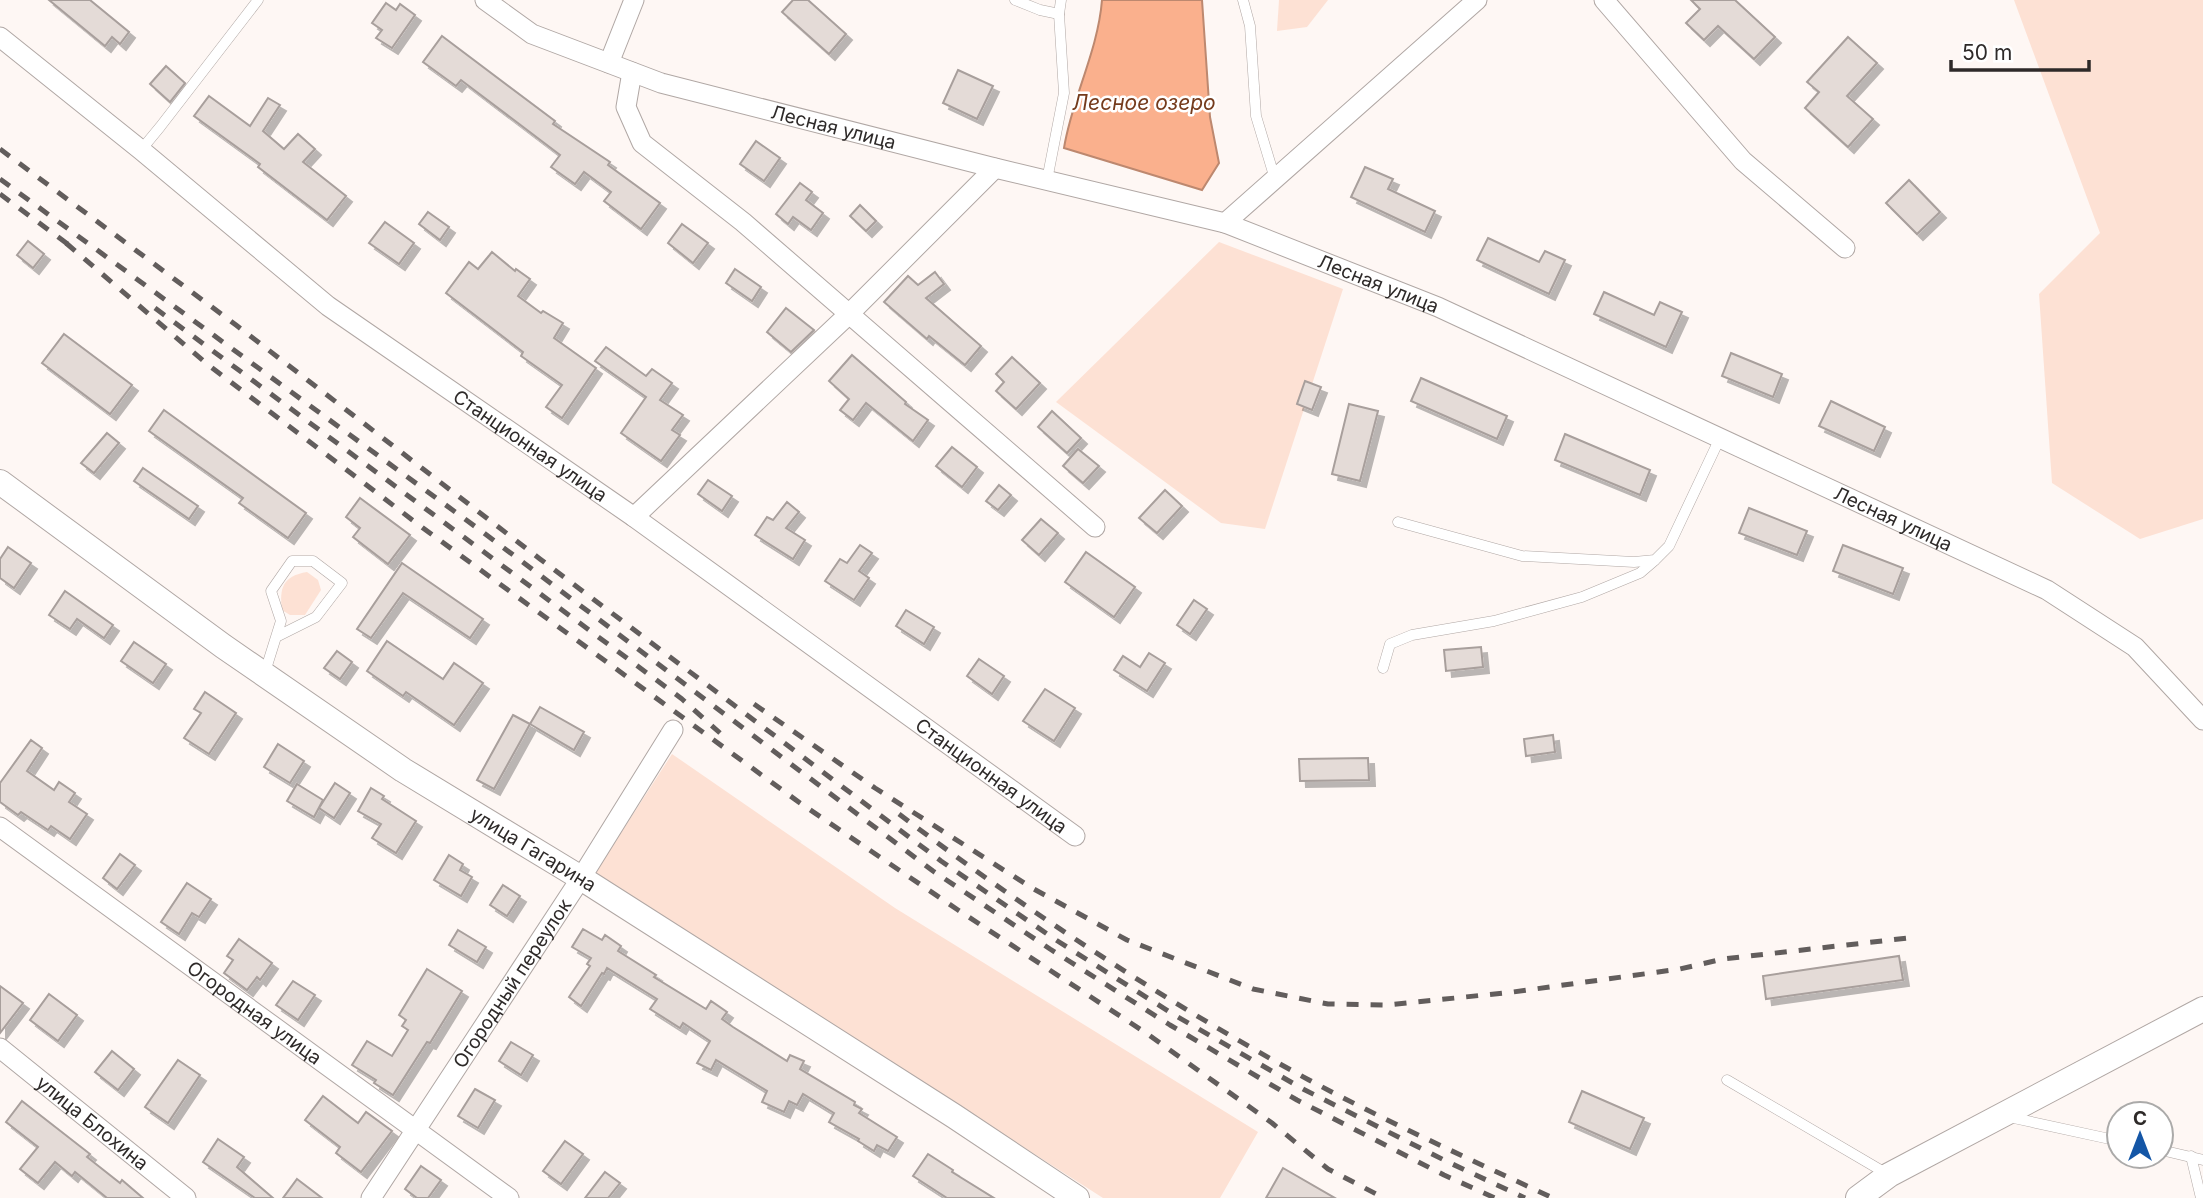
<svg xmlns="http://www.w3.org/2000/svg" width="2203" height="1198" font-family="Inter,sans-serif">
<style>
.green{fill:#fde1d4}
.water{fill:#fab08d;stroke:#bd886f;stroke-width:2}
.building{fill:#e4dbd7;stroke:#a89f9c;stroke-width:2;filter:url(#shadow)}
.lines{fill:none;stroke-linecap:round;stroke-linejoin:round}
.service-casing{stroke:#b0a7a4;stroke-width:11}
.minor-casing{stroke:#b0a7a4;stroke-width:21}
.tertiary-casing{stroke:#b0a7a4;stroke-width:26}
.service{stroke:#fff;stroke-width:10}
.minor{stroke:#fff;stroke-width:19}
.tertiary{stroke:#fff;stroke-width:24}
.rail{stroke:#625d5c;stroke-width:5;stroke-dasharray:12 12;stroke-linecap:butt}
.labels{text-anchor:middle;stroke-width:5;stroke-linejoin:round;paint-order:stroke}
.street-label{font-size:19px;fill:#2e2a29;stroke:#fff}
.water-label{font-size:21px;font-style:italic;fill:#753b1c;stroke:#fff}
</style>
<defs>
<filter id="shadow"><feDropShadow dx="6" dy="6" stdDeviation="0" flood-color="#0004"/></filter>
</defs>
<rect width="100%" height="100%" fill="#fef7f4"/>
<g class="green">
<path d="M1279,0H1328L1307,27L1277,31Z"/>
<path d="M2014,0H2203V519L2140,539L2052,483L2039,294L2100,233Z"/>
<path d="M1219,242L1343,289L1265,529L1221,523L1056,402Z"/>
<path d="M307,572L318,580L321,590L305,615H290L282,610C279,588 283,576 307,572Z"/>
<path d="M672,754L895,908L1258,1132L1220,1198H1103L595,873Z"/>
</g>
<path class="water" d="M1102,0H1202L1210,117L1219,163L1202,190L1064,148C1072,98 1098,51 1102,0Z"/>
<g class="building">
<path d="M49,0H90L129,32L120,44L112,37L105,46Z"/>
<path d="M793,0H808L846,34L829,54L782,12Z"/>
<path d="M1691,0H1735L1775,37L1754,59L1718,26L1704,40L1686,23L1700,9Z"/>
<path d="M386,3L396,10L400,4L415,15L392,48L376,38L382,30L372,23Z"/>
<path d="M442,36L555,121L553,124L610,162L608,165L660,203L641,229L604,201L611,192L584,172L575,184L551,167L560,155L461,80L456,86L423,62Z"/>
<path d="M1848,37L1877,63L1847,96L1873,119L1848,147L1805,108L1819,92L1807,82Z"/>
<path d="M166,66L185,83L170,102L150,84Z"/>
<path d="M958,70L993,86L977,119L943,103Z"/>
<path d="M209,96L250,126L268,98L280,105L263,131L284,149L298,134L315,149L303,162L346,196L327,220L258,167L260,164L194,116Z"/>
<path d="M756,141L780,158L764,181L740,164Z"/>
<path d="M1365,167L1393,179L1388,189L1435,211L1425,232L1351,197Z"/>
<path d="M1909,180L1940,212L1917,234L1886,203Z"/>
<path d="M800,183L812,192L806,200L823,213L811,230L793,217L788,224L776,214Z"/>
<path d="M860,205L876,221L866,231L850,216Z"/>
<path d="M428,212L449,227L440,240L419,224Z"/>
<path d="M385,222L414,243L399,264L369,243Z"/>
<path d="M682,224L708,243L693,263L668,243Z"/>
<path d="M1488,238L1539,262L1545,251L1565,260L1549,294L1477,260Z"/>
<path d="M28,241L44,254L33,268L17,255Z"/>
<path d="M492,252L515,271L516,269L530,279L518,296L541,313L543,311L563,323L554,338L596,368L562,418L546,407L562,385L521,356L523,352L446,293L469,262L478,269Z"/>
<path d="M735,269L761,287L752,301L726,283Z"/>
<path d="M935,272L944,284L926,298L981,346L965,365L929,336L927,339L884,302L908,276L918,285Z"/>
<path d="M1604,292L1654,315L1660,302L1682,312L1666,347L1594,314Z"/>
<path d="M786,308L814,330L791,352L767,332Z"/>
<path d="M64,334L132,385L110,414L42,363Z"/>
<path d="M606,347L646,376L652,369L672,383L660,400L683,415L672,430L680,435L661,461L621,433L646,397L595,361Z"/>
<path d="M1731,353L1782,374L1773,397L1722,376Z"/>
<path d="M852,355L906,402L905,404L928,420L913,441L866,403L853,420L840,410L849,399L829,381Z"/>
<path d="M1012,357L1040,383L1016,409L996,391L1004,382L996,374Z"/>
<path d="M1421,378L1507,416L1497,439L1411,401Z"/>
<path d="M1305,381L1321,387L1312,410L1297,404Z"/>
<path d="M1831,401L1885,427L1874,451L1819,426Z"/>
<path d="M1349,404L1378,411L1360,481L1332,474Z"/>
<path d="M164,410L306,513L288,538L239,503L243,498L149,431Z"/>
<path d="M1052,411L1081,438L1067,453L1038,427Z"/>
<path d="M107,433L119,443L94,473L81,463Z"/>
<path d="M1565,434L1650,470L1640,495L1555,460Z"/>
<path d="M952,447L977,467L962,487L936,466Z"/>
<path d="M1078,449L1099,466L1083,483L1063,466Z"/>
<path d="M143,468L198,506L189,519L134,481Z"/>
<path d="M708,480L732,496L722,511L698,494Z"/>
<path d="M999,485L1011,495L998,510L986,501Z"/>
<path d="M1165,490L1182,506L1157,533L1139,518Z"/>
<path d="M360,498L410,535L388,564L353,537L360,528L346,517Z"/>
<path d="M787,502L799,512L786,528L805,540L793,559L755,535L767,517L773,520Z"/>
<path d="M1749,508L1807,531L1797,555L1739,533Z"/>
<path d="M1041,519L1058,533L1039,555L1022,540Z"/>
<path d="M860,545L872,553L859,571L869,578L854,600L825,581L840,559L847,563Z"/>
<path d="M1843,545L1903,568L1893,594L1833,571Z"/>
<path d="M8,547L31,563L14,588L0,578V559Z"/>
<path d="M1086,552L1135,587L1114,617L1065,582Z"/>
<path d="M402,563L483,619L470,638L403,593L371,638L357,629Z"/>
<path d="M65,591L113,625L104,638L77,619L70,629L49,615Z"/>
<path d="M1194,600L1207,609L1190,634L1177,625Z"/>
<path d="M906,610L934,627L924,644L896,626Z"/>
<path d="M387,641L443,679L454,663L483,683L454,725L406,692L403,696L367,671Z"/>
<path d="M134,642L166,664L153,683L121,661Z"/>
<path d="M1481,647L1483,667L1446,671L1444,650Z"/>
<path d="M337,651L352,662L340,679L324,668Z"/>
<path d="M1149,653L1165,663L1147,691L1114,670L1123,656L1140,667Z"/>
<path d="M979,659L1004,676L992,694L967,676Z"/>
<path d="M1045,689L1075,708L1054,741L1023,721Z"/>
<path d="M205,692L236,713L209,754L184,738L201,713L194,709Z"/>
<path d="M540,707L584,732L574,750L530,724Z"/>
<path d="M513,715L530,724L494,789L477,780Z"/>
<path d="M1553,735L1555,752L1526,756L1524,739Z"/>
<path d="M31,740L42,748L27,771L54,790L59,782L75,793L69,802L87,814L70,839L51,826L48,830L21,812L18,815L0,802V783Z"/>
<path d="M278,744L304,761L290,783L264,767Z"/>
<path d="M1368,758L1369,780L1300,781L1299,759Z"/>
<path d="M335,783L350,793L334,818L319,808Z"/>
<path d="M297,784L323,800L314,817L287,801Z"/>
<path d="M371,788L384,796L382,799L416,821L396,853L372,838L381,824L358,811Z"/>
<path d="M120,854L135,865L117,889L103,878Z"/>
<path d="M449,855L463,864L460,870L472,877L461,896L434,880Z"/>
<path d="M187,883L211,899L199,917L192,913L179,934L161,922Z"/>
<path d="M503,885L520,896L507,916L490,905Z"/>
<path d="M583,929L602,940L605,935L621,946L618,951L656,975L654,977L706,1009L711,1001L727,1012L722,1019L733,1027L787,1061L790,1055L804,1061L800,1069L855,1102L854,1105L862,1109L859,1113L897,1137L888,1151L877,1145L874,1151L858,1141L859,1139L829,1122L834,1113L803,1094L797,1105L789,1101L784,1112L762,1102L767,1091L716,1060L711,1070L697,1063L710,1041L683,1023L680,1028L650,1009L657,999L607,968L604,974L602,973L581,1006L569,997L590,966L587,964L591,958L572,947Z"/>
<path d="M458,930L486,947L477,962L449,945Z"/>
<path d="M239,939L272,963L260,980L257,977L247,990L224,973L233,960L227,956Z"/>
<path d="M1899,956L1903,980L1766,999L1763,976Z"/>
<path d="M427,969L462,991L430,1043L427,1042L393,1095L374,1083L376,1080L352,1065L367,1041L392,1056L408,1030L402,1026L406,1020L399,1015Z"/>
<path d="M293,981L315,995L298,1020L276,1005Z"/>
<path d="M0,986L23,1003L0,1033Z"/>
<path d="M49,994L77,1015L58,1041L30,1020Z"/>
<path d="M511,1042L533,1055L521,1075L499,1061Z"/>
<path d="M112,1051L134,1069L118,1090L95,1072Z"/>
<path d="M178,1060L200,1075L168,1123L145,1107Z"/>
<path d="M475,1089L495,1100L478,1128L458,1116Z"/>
<path d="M1582,1091L1644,1118L1630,1149L1569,1122Z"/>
<path d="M323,1096L358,1123L366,1112L392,1131L361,1172L336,1153L340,1147L305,1120Z"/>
<path d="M22,1101L90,1154L87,1157L120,1183L122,1180L143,1198H107L75,1172L72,1176L55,1162L38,1183L20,1169L38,1147L6,1122Z"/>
<path d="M218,1139L244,1157L237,1167L273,1198H255L203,1162Z"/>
<path d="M565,1141L583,1154L561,1184L543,1171Z"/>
<path d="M928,1154L953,1170L952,1172L994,1198H947L913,1176Z"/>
<path d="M421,1166L441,1180L428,1198H417L405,1189Z"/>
<path d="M1283,1168L1335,1198H1266Z"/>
<path d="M605,1172L620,1183L608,1198H585Z"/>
<path d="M297,1179L322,1198H283Z"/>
</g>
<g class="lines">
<defs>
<g id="service">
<path d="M1015,0L1040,10L1059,14"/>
<path d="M1243,0L1250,26L1256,116L1275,179"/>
<path d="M141,150L160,127L258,0"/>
<path d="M1047,180L1064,93L1059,14L1061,0"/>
<path d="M1398,522L1522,556L1634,562L1655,560L1669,546L1720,438"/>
<path d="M1383,668L1390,644L1412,635L1494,621L1582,597L1640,573L1654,561"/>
<path d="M265,672L281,621L271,591L292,561H313L342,583L316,617L276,637"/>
<path d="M1727,1080L1889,1175"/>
<path d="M2009,1117L2119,1141"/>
<path d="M2161,1150L2203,1160"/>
<path d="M2191,1156L2201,1198"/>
</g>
<g id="minor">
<path id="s1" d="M485,0L532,34L661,83L995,168L1225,223L1438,307L2047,590L2135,647L2203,720"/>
<path d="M1604,0L1743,161L1845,248"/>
<path id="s2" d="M0,37L141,150L328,306L634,517L1075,836"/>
<path d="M609,63L634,0"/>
<path d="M632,72L626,107L642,143L743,222L1095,527"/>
<path d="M1225,223L1477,0"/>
<path d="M634,517L849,314L995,168"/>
<path id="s3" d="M0,827L509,1198"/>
<path id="s4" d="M0,1048L186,1198"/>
<path id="s5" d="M371,1198L581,878L673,730"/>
</g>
<g id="tertiary">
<path id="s6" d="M0,482L223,646L403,770L581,878L954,1116L1077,1198"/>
<path d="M1858,1198L1889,1175L2203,1009"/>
</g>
</defs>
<use href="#service" class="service-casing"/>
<use href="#minor" class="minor-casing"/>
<use href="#tertiary" class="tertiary-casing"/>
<use href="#service" class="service"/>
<use href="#minor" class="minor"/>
<use href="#tertiary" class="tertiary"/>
<g class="rail">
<path d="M0,149L236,325L540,559L941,861L1056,940L1176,1016L1303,1089L1448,1162L1525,1198"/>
<path d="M0,179L484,533L933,871L1050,949L1170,1025L1297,1100L1444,1175L1495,1198"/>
<path d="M0,194L73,248"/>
<path d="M66,243L207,364L423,528L800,803L958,910L1146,1033L1272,1123L1328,1169L1384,1198"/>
<path d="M155,308L682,699L720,733"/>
<path d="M754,704L875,788L1032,888L1127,940L1253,989L1328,1004L1388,1005L1513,992L1680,969L1723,959L1908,938"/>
<path d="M899,814C1028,912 1166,1002 1309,1080C1388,1122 1471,1160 1553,1198"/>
</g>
</g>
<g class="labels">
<g class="street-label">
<text dy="7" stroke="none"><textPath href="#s1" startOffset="374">Лесная улица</textPath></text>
<text dy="7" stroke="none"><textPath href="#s1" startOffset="942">Лесная улица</textPath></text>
<text dy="7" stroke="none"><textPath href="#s2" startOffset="670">Станционная улица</textPath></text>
<text dy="7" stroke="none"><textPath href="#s1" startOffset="1508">Лесная улица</textPath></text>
<text dy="7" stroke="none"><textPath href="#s2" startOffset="1237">Станционная улица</textPath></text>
<text dy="7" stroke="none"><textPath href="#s6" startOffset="648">улица Гагарина</textPath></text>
<text dy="7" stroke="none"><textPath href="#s5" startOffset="257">Огородный переулок</textPath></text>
<text dy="7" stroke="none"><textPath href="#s3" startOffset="315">Огородная улица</textPath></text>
<text dy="7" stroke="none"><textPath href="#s4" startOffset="119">улица Блохина</textPath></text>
</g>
<g class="water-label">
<text x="1144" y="110">Лесное озеро</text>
</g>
</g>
<g transform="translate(2140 1135)"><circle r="33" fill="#ffffff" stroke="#abaaa9" stroke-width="2"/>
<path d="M0-5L12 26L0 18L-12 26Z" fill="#1456a6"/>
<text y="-10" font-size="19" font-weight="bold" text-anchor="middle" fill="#2e2a29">С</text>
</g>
<path d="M1951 60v10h138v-10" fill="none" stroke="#2e2a29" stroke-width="3.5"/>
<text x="1962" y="60" font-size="21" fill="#2e2a29" stroke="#ffffff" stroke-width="5" paint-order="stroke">50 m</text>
</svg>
